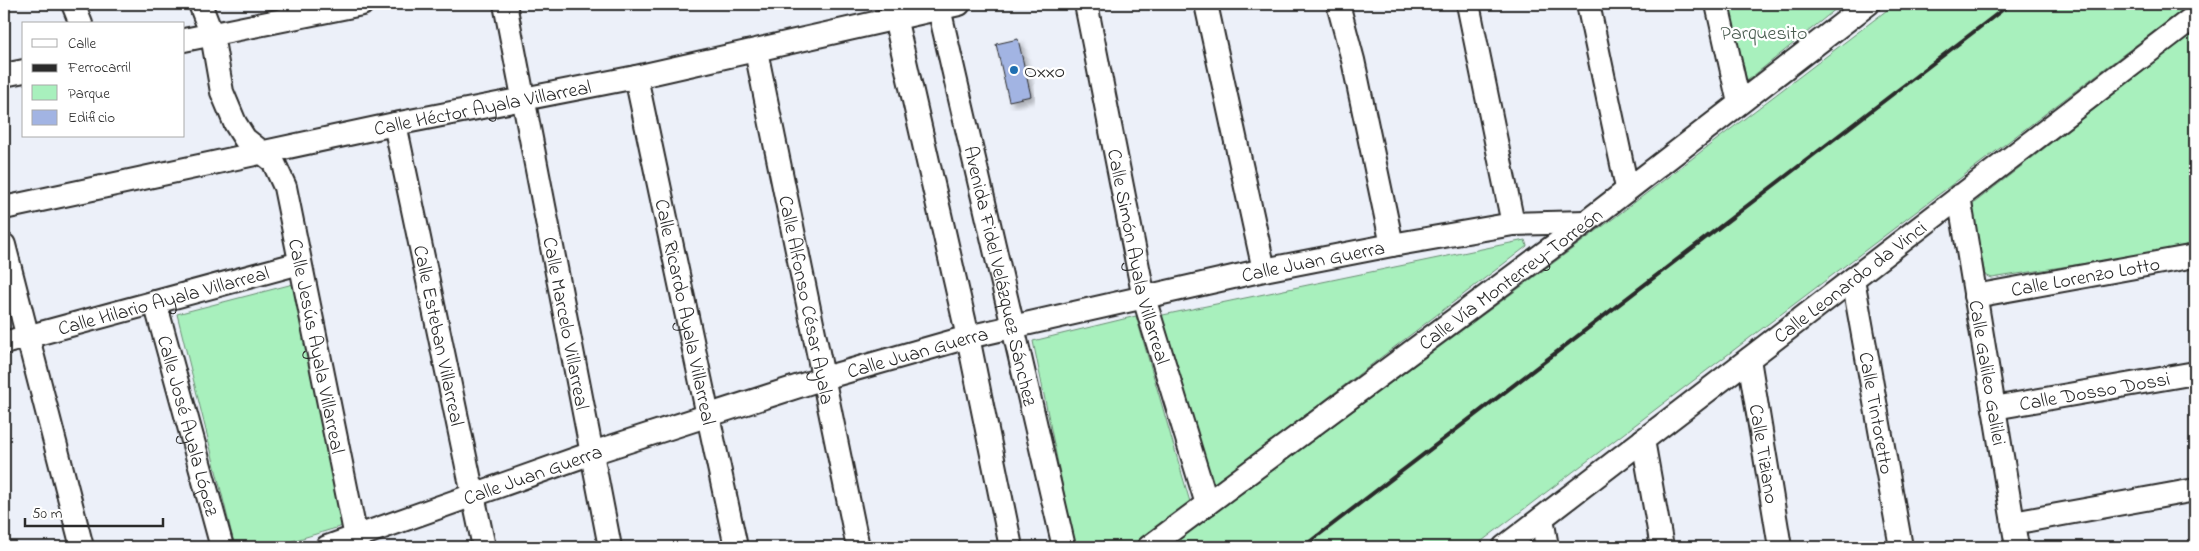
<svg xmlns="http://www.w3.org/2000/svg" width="2199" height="551" font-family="'Indie Flower',sans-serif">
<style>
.green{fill:#a8f0bd;stroke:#6a8e74}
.building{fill:#a2b4e3;stroke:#2b2b2b;filter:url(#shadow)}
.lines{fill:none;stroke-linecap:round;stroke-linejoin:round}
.minor-casing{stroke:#2b2b2b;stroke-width:26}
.minor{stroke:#fff;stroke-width:22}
.rail{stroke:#2b2b2b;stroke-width:4}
.poi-dot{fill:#1f6fb2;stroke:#fff;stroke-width:2}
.labels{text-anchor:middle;stroke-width:4.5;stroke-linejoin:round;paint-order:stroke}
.park-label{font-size:20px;fill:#4a5c50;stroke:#fff}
.poi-label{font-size:20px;fill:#2b2b2b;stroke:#fff;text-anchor:start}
.street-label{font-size:20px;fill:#2b2b2b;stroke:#fff}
</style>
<defs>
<filter id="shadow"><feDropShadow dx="4.5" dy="4.5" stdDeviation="2.5" flood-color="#0004"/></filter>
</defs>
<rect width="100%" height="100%" fill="#ecf0f9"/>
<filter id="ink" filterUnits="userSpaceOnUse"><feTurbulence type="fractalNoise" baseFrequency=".02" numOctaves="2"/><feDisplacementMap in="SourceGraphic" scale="10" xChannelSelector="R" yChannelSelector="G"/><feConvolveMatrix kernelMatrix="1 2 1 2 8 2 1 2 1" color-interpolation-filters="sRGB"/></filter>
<g filter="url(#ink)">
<g class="green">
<path d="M1729,4H1842L1747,81Z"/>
<path d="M1895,4H2190L1474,547H1169L1614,218Z"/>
<path d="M2195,31V246L1992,278L1985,275L1972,209L1974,203Z"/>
<path d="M1525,240L1527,246L1215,484L1208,480L1161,320L1163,315Z"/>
<path d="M297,283L343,526L272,547H235L177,314Z"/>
<path d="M1136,316L1190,502L1131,547H1075L1033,341Z"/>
</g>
<path class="building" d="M1018,39L1031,96L1009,101L996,44Z"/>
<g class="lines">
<defs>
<g id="minor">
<path d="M73,4L81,24"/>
<path id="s1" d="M200,4L212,35L222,92L235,123L245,139L273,161L285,187L358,547"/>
<path id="s2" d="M505,4L610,547"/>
<path d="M892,4L968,337L1011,547"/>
<path id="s3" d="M938,4L1064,547"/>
<path id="s4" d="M1086,4L1144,298L1207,504"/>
<path d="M1206,4L1264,270"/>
<path d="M1338,4L1353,60L1392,245"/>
<path d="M1468,4L1513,224"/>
<path d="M1588,4L1627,188"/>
<path d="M1717,4L1739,103"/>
<path d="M184,40L362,4"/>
<path id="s5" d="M756,51L858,547"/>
<path d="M4,75L24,71"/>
<path id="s6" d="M636,77L736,547"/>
<path id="s7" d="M395,124L484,547"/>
<path id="s8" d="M1959,196L2017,547"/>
<path id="s9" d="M4,208L395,124L636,77L959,4"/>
<path d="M4,245L82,547"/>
<path id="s10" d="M1853,279L1901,547"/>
<path id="s11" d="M1975,296L2195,256"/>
<path id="s12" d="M155,302L222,547"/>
<path id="s13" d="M4,343L300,263"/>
<path id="s14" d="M1749,359L1780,547"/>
<path id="s15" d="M1994,408L2195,373"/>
<path d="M1643,440L1662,547"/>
<path d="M1542,518L1547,547"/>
<path d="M2013,523L2195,490"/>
<path id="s16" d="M327,547L592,453L824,378L968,337L1264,270L1392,245L1513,224L1586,222"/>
<path id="s17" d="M1149,547L1586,222L1868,4"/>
<path id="s18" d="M1504,547L2195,16"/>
</g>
</defs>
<use href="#minor" class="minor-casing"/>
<use href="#minor" class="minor"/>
<path class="rail" d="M1303,547L2010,4"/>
</g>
</g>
<circle class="poi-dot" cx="1014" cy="70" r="5"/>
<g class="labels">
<g class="park-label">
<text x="1764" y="39">Parquesito</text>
</g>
<g class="poi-label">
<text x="1024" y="77">Oxxo</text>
</g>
<g class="street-label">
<text dy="7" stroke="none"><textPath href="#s9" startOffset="489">Calle Héctor Ayala Villarreal</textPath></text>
<text dy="7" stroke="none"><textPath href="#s4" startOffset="258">Calle Simón Ayala Villarreal</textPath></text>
<text dy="7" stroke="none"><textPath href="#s16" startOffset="1028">Calle Juan Guerra</textPath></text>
<text dy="7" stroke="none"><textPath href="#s3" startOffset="279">Avenida Fidel Velázquez Sánchez</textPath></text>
<text dy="7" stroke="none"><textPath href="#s11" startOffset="112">Calle Lorenzo Lotto</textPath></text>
<text dy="7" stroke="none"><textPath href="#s17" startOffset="450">Calle Vía Monterrey-Torreón</textPath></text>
<text dy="7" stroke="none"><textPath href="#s18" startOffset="436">Calle Leonardo da Vinci</textPath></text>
<text dy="7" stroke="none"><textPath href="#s5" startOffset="254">Calle Alfonso César Ayala</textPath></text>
<text dy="7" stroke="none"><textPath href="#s13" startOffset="165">Calle Hilario Ayala Villarreal</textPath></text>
<text dy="7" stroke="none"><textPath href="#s6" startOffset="240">Calle Ricardo Ayala Villarreal</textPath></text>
<text dy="7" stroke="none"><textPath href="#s2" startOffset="325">Calle Marcelo Villarreal</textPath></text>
<text dy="7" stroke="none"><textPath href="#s7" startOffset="216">Calle Esteban Villarreal</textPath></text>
<text dy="7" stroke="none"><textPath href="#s1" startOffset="370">Calle Jesús Ayala Villarreal</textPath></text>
<text dy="7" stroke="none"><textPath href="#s16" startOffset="622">Calle Juan Guerra</textPath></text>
<text dy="7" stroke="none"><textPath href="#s8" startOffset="179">Calle Galileo Galilei</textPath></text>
<text dy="7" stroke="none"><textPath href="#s15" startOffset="102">Calle Dosso Dossi</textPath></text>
<text dy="7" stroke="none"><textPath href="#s10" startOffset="136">Calle Tintoretto</textPath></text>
<text dy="7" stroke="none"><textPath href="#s12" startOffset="128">Calle José Ayala López</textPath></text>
<text dy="7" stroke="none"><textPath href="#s14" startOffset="96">Calle Tiziano</textPath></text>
<text dy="7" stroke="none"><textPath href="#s16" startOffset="218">Calle Juan Guerra</textPath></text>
</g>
</g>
<rect width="2199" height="551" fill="none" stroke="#fff" stroke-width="20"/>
<rect x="10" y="10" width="2179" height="531" fill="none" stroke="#2b2b2b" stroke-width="2" filter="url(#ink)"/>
<rect x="22" y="22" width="162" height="115" fill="#ffffff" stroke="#aaaaaa"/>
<rect x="32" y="39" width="25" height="8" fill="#ffffff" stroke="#aaaaaa"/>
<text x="68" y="48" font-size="15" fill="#2b2b2b">Calle</text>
<rect x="32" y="64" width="25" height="8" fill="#2b2b2b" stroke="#aaaaaa"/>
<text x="68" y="72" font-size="15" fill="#2b2b2b">Ferrocarril</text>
<rect x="32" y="85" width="25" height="15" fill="#a8f0bd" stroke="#aaaaaa"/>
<text x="68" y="98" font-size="15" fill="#2b2b2b">Parque</text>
<rect x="32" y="110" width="25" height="15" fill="#a2b4e3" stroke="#aaaaaa"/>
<text x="68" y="122" font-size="15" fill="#2b2b2b">Edificio</text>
<path d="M25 518v8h138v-8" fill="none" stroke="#2b2b2b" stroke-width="2.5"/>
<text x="32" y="518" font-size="15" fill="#2b2b2b" stroke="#ffffff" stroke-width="4" paint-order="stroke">50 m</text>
</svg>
